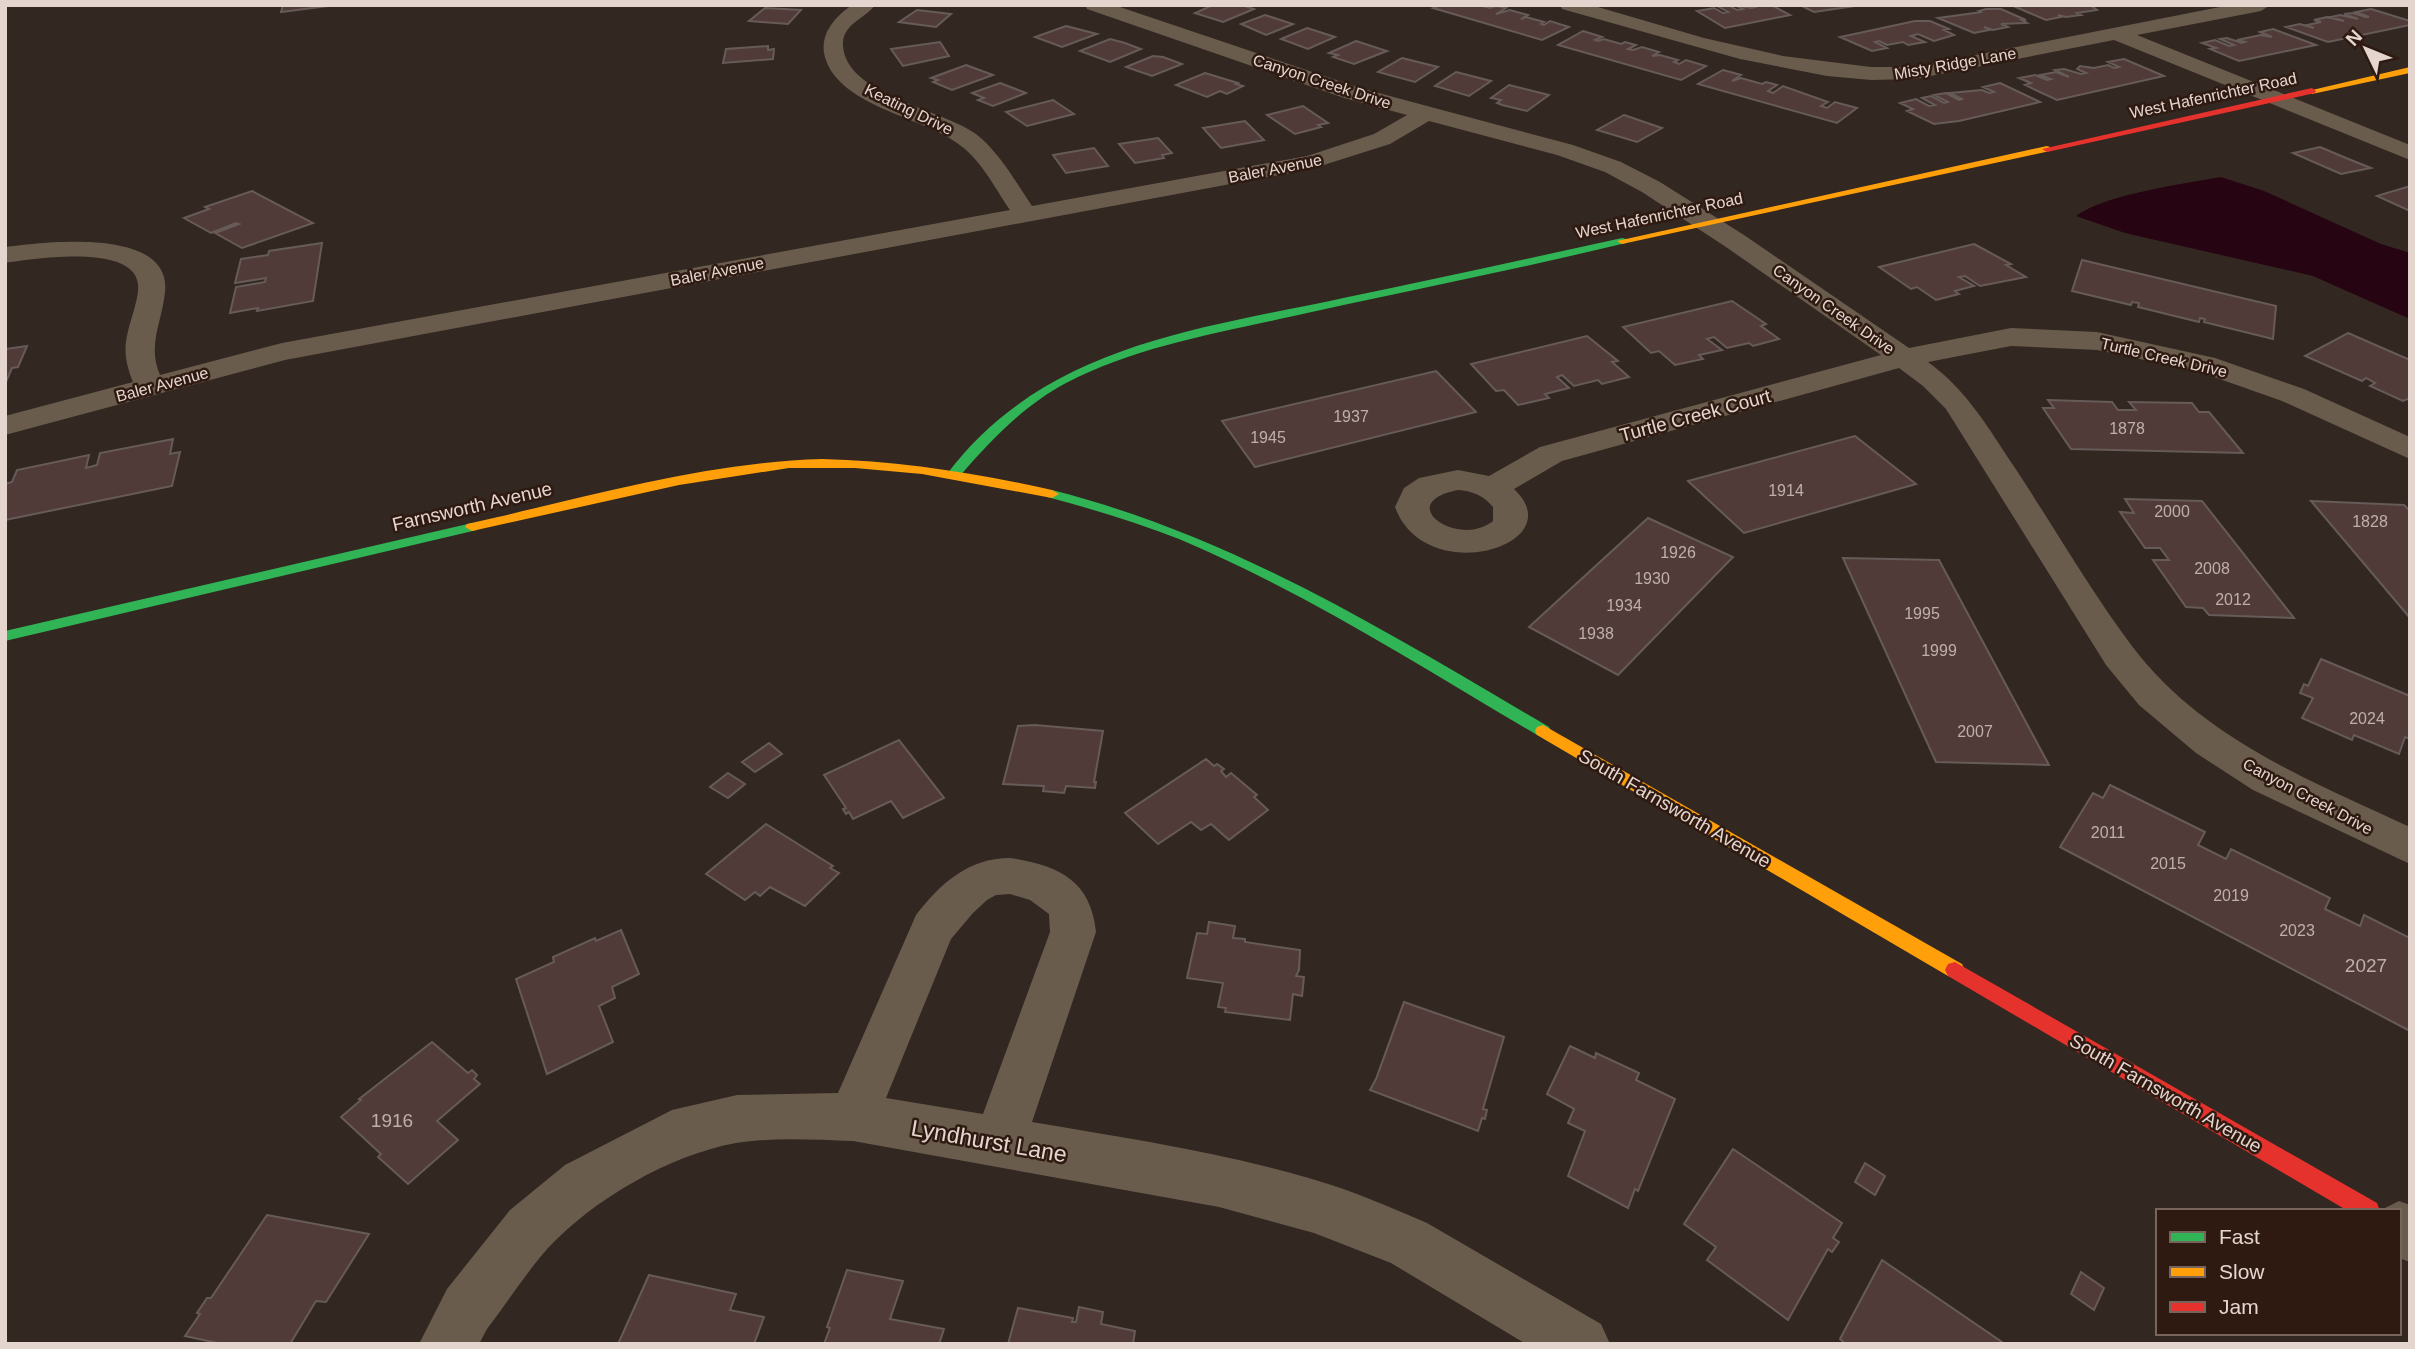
<svg xmlns="http://www.w3.org/2000/svg" width="2415" height="1349" font-family="Helvetica,sans-serif">
<style>
.water{fill:#270411}
.building{fill:#513b39;stroke:#665b58;stroke-width:2}
.lines{fill:none;stroke-linecap:round;stroke-linejoin:round}
.street{fill:#695c4d;fill-rule:evenodd}
.fast{fill:#30b455;fill-rule:evenodd}
.slow{fill:#ff9f0a;fill-rule:evenodd}
.jam{fill:#e5322d;fill-rule:evenodd}
.labels{text-anchor:middle;stroke-width:5;stroke-linejoin:round;paint-order:stroke}
.far-street-label{font-size:16px;fill:#e4d6cf;stroke:#2f1a11}
.number-label{font-size:16px;fill:#bfafaa}
.street-label{font-size:19px;fill:#e4d6cf;stroke:#2f1a11}
.near-number-label{font-size:19px;fill:#bfafaa}
.near-street-label{font-size:23px;fill:#e4d6cf;stroke:#2f1a11}
</style>
<rect width="100%" height="100%" fill="#322721"/>
<path class="water" d="M2221,177L2264,191L2381,244L2410,253V319L2313,276L2125,233L2076,216C2106,194 2183,184 2221,177Z"/>
<g class="building">
<path d="M283,5H336L281,12Z"/>
<path d="M1213,5H1242L1254,9L1223,22L1195,13Z"/>
<path d="M1440,5H1479L1490,8L1496,6L1506,8L1496,14L1510,10L1528,15L1521,19L1526,17L1544,22L1541,24L1544,25L1550,21L1569,27L1542,40L1433,8Z"/>
<path d="M1728,5L1737,10L1743,9L1735,5L1751,8L1755,7L1752,5H1771L1790,15L1725,28L1697,11L1714,8L1723,13L1728,12L1719,7Z"/>
<path d="M1800,5H1862L1814,12Z"/>
<path d="M2011,5H2090L2097,10L2077,13L2081,15L2066,17L2058,15L2061,17L2046,20Z"/>
<path d="M765,8L801,10L788,24L749,21Z"/>
<path d="M1986,9H2001L2026,20H2022L2027,23L2001,24L2008,27L1993,30L1984,27L1989,30L1974,33L1938,18L1982,12L1979,11Z"/>
<path d="M2371,9L2410,21V25L2328,42L2286,27L2300,24L2314,28L2307,25L2321,22L2314,20L2327,17L2344,21L2331,17L2340,15L2358,19L2344,14L2353,13L2366,17H2369L2356,12Z"/>
<path d="M917,10L951,14L936,27L899,22Z"/>
<path d="M1265,15L1293,24L1266,35L1241,24Z"/>
<path d="M1915,21H1930L1949,29L1944,30L1954,35L1934,41L1918,34L1911,36L1925,42L1908,45L1903,42L1887,45L1879,41L1875,42L1887,48L1872,51L1840,37Z"/>
<path d="M1066,26L1097,34L1062,47L1035,37Z"/>
<path d="M1307,28L1335,37L1308,49L1281,39Z"/>
<path d="M2273,29L2316,45L2239,61L2210,49L2216,48L2202,43L2215,40L2229,46L2234,45L2220,39L2227,38L2242,43L2245,42L2237,40L2261,35L2272,37L2260,32Z"/>
<path d="M1583,31L1602,37L1595,40L1598,41L1604,39L1621,44L1625,42L1636,45L1628,49L1633,50L1642,47L1659,52L1652,56L1660,55L1678,60L1674,62L1679,64L1686,60L1706,66L1681,80L1558,45Z"/>
<path d="M1110,39L1125,43L1141,49L1110,62L1080,51Z"/>
<path d="M1356,41L1387,51L1354,64L1333,57L1338,55L1329,53Z"/>
<path d="M940,42L949,56L903,66L891,49Z"/>
<path d="M768,46V50L774,49L773,59L723,63L726,49Z"/>
<path d="M1153,56L1163,57L1182,64L1152,76L1126,67Z"/>
<path d="M1402,58L1438,67L1415,82L1378,72Z"/>
<path d="M2124,59L2164,76L2057,100L2025,85L2031,83L2019,78L2035,75L2047,80L2051,79L2040,75L2056,72L2069,77L2055,70L2064,69L2081,74L2086,73L2077,69L2080,66L2094,68L2108,65L2114,68L2119,67L2108,62Z"/>
<path d="M966,65L993,75L952,90L933,82L938,80L931,78Z"/>
<path d="M1723,70L1741,75L1732,81L1741,78L1762,84L1766,82L1777,85L1768,91L1773,93L1783,86L1828,102L1821,106L1827,108L1835,102L1857,108L1837,123L1698,84Z"/>
<path d="M1456,72L1491,81L1469,96L1435,86Z"/>
<path d="M1205,73L1238,83L1236,84L1243,86L1227,94L1220,91L1207,97L1176,85Z"/>
<path d="M1000,83L1026,93L993,106L978,100L984,98L972,93Z"/>
<path d="M2000,83L2040,102L1959,121L1934,124L1907,111L1913,109L1900,103L1916,99L1929,106L1935,105L1922,98L1931,96L1944,103L1948,102L1934,95L1946,93L1959,100L1962,99L1950,93L1982,90L1989,93L1994,92L1983,87Z"/>
<path d="M1509,85L1549,95L1527,111L1502,105L1497,103L1501,100L1491,98Z"/>
<path d="M1053,100L1074,114L1027,126L1006,112Z"/>
<path d="M1303,106L1328,123L1318,125L1321,127L1295,134L1267,115Z"/>
<path d="M1624,115L1662,128L1637,142L1597,130Z"/>
<path d="M1245,121L1264,140L1221,148L1203,128Z"/>
<path d="M1158,138L1172,153L1162,155L1164,158L1135,163L1119,144Z"/>
<path d="M2320,147L2346,158L2371,168L2341,174L2293,153Z"/>
<path d="M1094,148L1108,166L1066,173L1053,155Z"/>
<path d="M2410,186V211L2377,196Z"/>
<path d="M252,191L313,223L242,248L215,233L239,224L236,223L211,233L184,218L209,209L205,207Z"/>
<path d="M322,243L313,301L257,311L258,308L230,313L236,287L265,282L266,278L235,283L241,259L268,255L269,251Z"/>
<path d="M1974,244L2011,264L2006,265L2026,277L1980,286L1965,276L1959,277L1974,286L1955,291L1959,294L1936,300L1917,287L1911,289L1879,267Z"/>
<path d="M2082,260L2276,306L2273,339L2204,322L2205,319L2200,318L2199,322L2138,307L2139,303L2132,302L2131,305L2072,291Z"/>
<path d="M1732,301L1766,324L1761,326L1779,339L1753,346L1749,343L1727,348L1714,337L1707,339L1722,350L1699,355L1703,359L1675,365L1659,351L1651,353L1623,327Z"/>
<path d="M2348,333L2410,360V398L2403,401L2370,386L2375,383L2366,378L2362,381L2305,356Z"/>
<path d="M1587,336L1618,361L1612,362L1629,377L1602,384L1598,380L1574,386L1562,375L1557,377L1569,388L1545,394L1549,398L1518,405L1504,390L1496,391L1471,364Z"/>
<path d="M27,346L18,367L12,368L5,384V349Z"/>
<path d="M1436,371L1476,412L1255,467L1222,421Z"/>
<path d="M2048,400L2112,402L2118,410H2136L2129,402L2192,403L2199,412H2209L2243,453L2071,449L2043,408H2054Z"/>
<path d="M1855,436L1916,484L1744,533L1688,481Z"/>
<path d="M173,439L170,454L180,452L172,486L5,520V484L12,482L17,470L89,455L86,468L97,465L100,453Z"/>
<path d="M2125,499L2202,501L2294,618L2209,615L2203,608L2186,607L2153,560H2169L2160,548H2145L2120,512L2134,513Z"/>
<path d="M2311,501L2404,505L2410,511V618Z"/>
<path d="M1648,518L1733,557L1618,675L1529,627Z"/>
<path d="M1843,558L1939,560L2049,765L1936,762Z"/>
<path d="M2321,659L2410,696V739L2405,737L2399,754L2354,735L2352,740L2302,718L2313,698L2300,693L2304,684L2308,686Z"/>
<path d="M1035,725L1103,731L1094,782H1096L1095,788L1066,786L1064,793L1043,791L1044,786L1003,784L1018,726Z"/>
<path d="M899,740L944,798L903,818L891,801L853,819L849,812L846,814L843,809L846,808L824,775Z"/>
<path d="M769,743L782,754L755,772L742,762Z"/>
<path d="M1206,759L1214,766L1217,764L1224,769L1221,771L1226,777L1231,773L1257,795L1254,797L1268,810L1229,840L1211,824L1201,830L1191,822L1158,844L1125,813Z"/>
<path d="M728,773L745,784L728,798L710,787Z"/>
<path d="M2110,785L2205,832L2198,845L2226,859L2231,849L2330,898L2325,909L2360,926L2364,915L2410,938V1031L2060,847L2093,793L2103,798Z"/>
<path d="M766,824L833,866L830,868L839,873L805,906L770,887L760,896L755,892L745,900L706,874Z"/>
<path d="M1209,922L1235,926L1233,938L1245,939V942L1300,950L1299,970L1296,976L1304,977L1302,996L1293,994L1290,1020L1225,1012L1226,1008L1218,1007L1223,983L1187,978L1197,933L1207,934Z"/>
<path d="M621,930L639,974L612,987L615,998L599,1006L613,1042L547,1074L516,979L554,962L553,957L595,938L596,941Z"/>
<path d="M1404,1002L1504,1037L1483,1109L1487,1110L1485,1119L1482,1118L1478,1131L1370,1090L1376,1079Z"/>
<path d="M432,1042L468,1073L472,1070L477,1075L474,1079L480,1084L437,1121L458,1140L408,1184L378,1157L381,1154L341,1117L361,1100L359,1099Z"/>
<path d="M1570,1046L1595,1058L1596,1053L1639,1073L1636,1080L1675,1099L1638,1191L1635,1189L1628,1208L1568,1176L1585,1131L1568,1123L1574,1109L1547,1094Z"/>
<path d="M1733,1149L1842,1223L1833,1238L1839,1242L1832,1252L1828,1249L1788,1320L1707,1260L1716,1247L1684,1224Z"/>
<path d="M1865,1163L1885,1176L1875,1195L1855,1182Z"/>
<path d="M267,1215L369,1234L326,1302L316,1301L290,1344H222L185,1336L200,1314L197,1313L207,1298H211Z"/>
<path d="M1882,1260L2002,1342V1344H1846L1840,1339Z"/>
<path d="M847,1270L903,1281L890,1319L944,1329L939,1344H824L830,1328L827,1327Z"/>
<path d="M2081,1272L2104,1288L2094,1310L2071,1294Z"/>
<path d="M649,1275L736,1294L730,1310L764,1317L754,1344H618Z"/>
<path d="M1079,1307L1103,1312L1101,1324L1135,1331L1133,1344H1008L1018,1308L1073,1318L1072,1322H1076Z"/>
</g>
<g class="lines">
<g class="street">
<path d="M852,5H875C865,19 842,24 843,45C845,95 942,109 976,134C1000,153 1015,181 1032,206L1307,156L1374,134L1407,115L1344,98L1087,9L1085,5H1114L1360,88L1573,145L1621,162L1660,182L1744,235L1909,348L2011,328L2097,332L2215,358L2304,389L2410,437V459L2282,401L2197,371L2097,350L2011,346L1928,362C1967,390 1989,429 2015,468C2054,527 2090,590 2132,646C2200,737 2310,781 2410,827V864L2253,790L2196,753L2139,705L2106,665L1946,409L1923,386L1899,368L1562,461L1514,489C1574,545 1425,590 1395,507L1404,488L1419,478L1458,470L1489,476L1540,447L1881,355L1726,247L1642,192L1605,172L1557,155L1429,121L1390,144L1311,169L285,360L5,435V416L133,382C121,352 125,340 134,310C136,302 139,292 138,284C133,243 33,259 5,263V247C43,242 172,226 165,292C162,323 147,345 160,375L282,343L1010,210C994,187 981,159 957,143C920,116 834,105 824,53C821,32 836,16 852,5ZM1458,490C1473,491 1484,496 1493,507V521C1458,549 1392,503 1458,490Z"/>
<path d="M1560,5H1591L1704,38L1783,56L1871,67H1915L2230,5H2270L2261,11L2137,35L2410,145V160L2114,40L1915,79L1871,80L1827,76L1740,59L1562,9Z"/>
<path d="M1010,858C1058,865 1091,880 1096,932L1032,1122C1126,1138 1220,1152 1312,1179C1351,1190 1390,1207 1427,1223L1601,1324L1610,1344H1526L1391,1263L1314,1233L1219,1207L853,1141C815,1140 774,1137 736,1143C670,1155 594,1199 548,1248C526,1273 507,1303 487,1329L479,1344H419L447,1289L510,1210L565,1165L672,1110L737,1095L838,1093L916,915C940,884 968,858 1010,858ZM1010,894L1030,900L1049,914L1050,932L983,1114L886,1098L951,939L973,913L987,900L996,895Z"/>
<path d="M2399,1201L2410,1205V1262L2399,1258V1211H2379Z"/>
</g>
<g class="fast">
<path d="M1622,238L1626,239V243C1514,270 1401,292 1289,317C1213,334 1135,347 1066,383C1023,406 990,441 959,477L954,478L947,474C1045,344 1201,329 1348,297C1439,278 1531,258 1622,238Z"/>
<path d="M1052,490C1236,537 1387,632 1549,727L1551,731L1549,735H1537C1420,666 1305,592 1179,539C1136,522 1092,509 1047,497L1045,494L1047,491Z"/>
<path d="M472,523L479,527L477,530L5,641V631Z"/>
</g>
<g class="slow">
<path d="M2410,67V73L2312,94L2308,91Z"/>
<path d="M2047,146L2050,147V151L1622,244L1617,241Z"/>
<path d="M822,459C900,461 976,473 1052,490L1059,494L1052,498L922,474L855,468H789L679,485L472,531L465,527L467,524L498,517C604,492 713,462 822,459Z"/>
<path d="M1543,725L1962,964L1965,970L1962,976L1955,978L1948,976L1537,735L1535,731L1537,727Z"/>
</g>
<g class="jam">
<path d="M2312,88L2316,91L2315,93L2047,152L2042,149Z"/>
<path d="M1955,962L2377,1203L2380,1211H2348L1948,976L1945,970L1948,964Z"/>
</g>
</g>
<g class="labels">
<g class="far-street-label">
<text transform="translate(1955 63) rotate(-10)" y="6">Misty Ridge Lane</text>
<text transform="translate(1322 81) rotate(18)" y="6">Canyon Creek Drive</text>
<text transform="translate(2213 95) rotate(-12)" y="6">West Hafenrichter Road</text>
<text transform="translate(909 109) rotate(26)" y="6">Keating Drive</text>
<text transform="translate(1275 168) rotate(-11)" y="6">Baler Avenue</text>
<text transform="translate(1659 215) rotate(-12)" y="6">West Hafenrichter Road</text>
<text transform="translate(717 271) rotate(-11)" y="6">Baler Avenue</text>
<text transform="translate(1834 309) rotate(35)" y="6">Canyon Creek Drive</text>
<text transform="translate(2164 357) rotate(13)" y="6">Turtle Creek Drive</text>
<text transform="translate(162 384) rotate(-15)" y="6">Baler Avenue</text>
<text transform="translate(2308 796) rotate(28)" y="6">Canyon Creek Drive</text>
</g>
<g class="number-label">
<text x="1351" y="422">1937</text>
<text x="2127" y="434">1878</text>
<text x="1268" y="443">1945</text>
<text x="1786" y="496">1914</text>
<text x="2172" y="517">2000</text>
<text x="2370" y="527">1828</text>
<text x="1678" y="558">1926</text>
<text x="2212" y="574">2008</text>
<text x="1652" y="584">1930</text>
<text x="2233" y="605">2012</text>
<text x="1624" y="611">1934</text>
<text x="1922" y="619">1995</text>
<text x="1596" y="639">1938</text>
<text x="1939" y="656">1999</text>
<text x="2367" y="724">2024</text>
<text x="1975" y="737">2007</text>
<text x="2108" y="838">2011</text>
<text x="2168" y="869">2015</text>
<text x="2231" y="901">2019</text>
<text x="2297" y="936">2023</text>
</g>
<g class="street-label">
<text transform="translate(1695 415) rotate(-15)" y="7">Turtle Creek Court</text>
<text transform="translate(472 506) rotate(-13)" y="7">Farnsworth Avenue</text>
<text transform="translate(1675 808) rotate(30)" y="7">South Farnsworth Avenue</text>
<text transform="translate(2166 1093) rotate(30)" y="7">South Farnsworth Avenue</text>
</g>
<g class="near-number-label">
<text x="2366" y="972">2027</text>
<text x="392" y="1127">1916</text>
</g>
<g class="near-street-label">
<text transform="translate(989 1141) rotate(10)" y="8">Lyndhurst Lane</text>
</g>
</g>
<rect width="2415" height="1349" fill="none" stroke="#e4d6cf" stroke-width="14"/>
<rect x="2156" y="1209" width="245" height="126" fill="#2f1a11" stroke="#77655d" stroke-width="2"/>
<rect x="2170" y="1232" width="35" height="10" fill="#30b455" stroke="#77655d" stroke-width="2"/>
<text x="2219" y="1244" font-size="21" fill="#e4d6cf">Fast</text>
<rect x="2170" y="1267" width="35" height="10" fill="#ff9f0a" stroke="#77655d" stroke-width="2"/>
<text x="2219" y="1279" font-size="21" fill="#e4d6cf">Slow</text>
<rect x="2170" y="1302" width="35" height="10" fill="#e5322d" stroke="#77655d" stroke-width="2"/>
<text x="2219" y="1314" font-size="21" fill="#e4d6cf">Jam</text>
<g transform="translate(2366 49) rotate(313)" stroke="#2f1a11" stroke-width="5" paint-order="stroke">
<path d="M0-5L12 26L0 18L-12 26Z" fill="#e4d6cf"/>
<text y="-10" font-size="19" font-weight="bold" text-anchor="middle" fill="#e4d6cf">N</text>
</g>
</svg>
